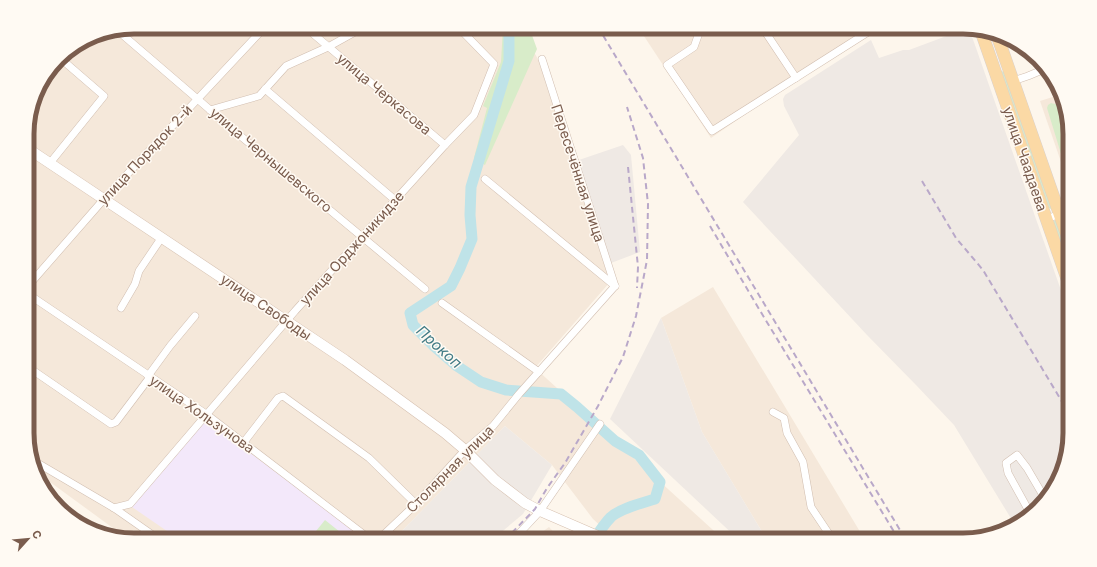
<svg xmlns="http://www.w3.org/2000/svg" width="1097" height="567" font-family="Inter,sans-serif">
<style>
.residential{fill:#f5e8da}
.industrial{fill:#efe9e4}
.education{fill:#f3e8fa}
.green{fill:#d8ecc9}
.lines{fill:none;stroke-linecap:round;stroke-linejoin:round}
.river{stroke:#bfe3e8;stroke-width:11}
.street-casing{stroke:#d1beb0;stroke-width:8}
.secondary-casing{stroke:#d6c0b0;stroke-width:11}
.primary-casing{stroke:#dad1cd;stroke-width:13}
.street{stroke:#fff;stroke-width:7}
.secondary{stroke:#fff;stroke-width:10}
.primary{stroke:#fbd9a5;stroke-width:12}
.rail{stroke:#b9a8c9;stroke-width:2;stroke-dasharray:6 4;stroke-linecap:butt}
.labels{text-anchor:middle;stroke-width:3;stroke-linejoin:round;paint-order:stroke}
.street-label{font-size:14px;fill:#7a5c4d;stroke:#fffaf3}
.water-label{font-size:15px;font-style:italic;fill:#437c86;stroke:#fffaf3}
.rim{fill:none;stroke:#7a5c4d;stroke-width:5}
</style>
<rect width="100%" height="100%" fill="#fdf6ec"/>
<g class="residential">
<path d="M134,27H519L538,59L610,282L535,368L724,540H616L593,519L552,465L505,426L393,540H134L128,539L39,474L28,447L27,127L38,87L63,54L93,35Z"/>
<path d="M638,27H872L711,138Z"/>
<path d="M1059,95L1069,120V185L1040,101Z"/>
<path d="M713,287L865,540H767L702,432L661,318Z"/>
<path d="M549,527L561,540H531Z"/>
</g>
<g class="industrial">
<path d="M968,28H969L1070,316V433L1059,480L1022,522L1015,525L954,425L916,385L867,335L743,202L799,135L784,106L783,99L785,95L871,40L879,58L903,50H909Z"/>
<path d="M623,145L631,155L640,252L611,263L576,161Z"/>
<path d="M661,318L702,432L767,540H739L610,419Z"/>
<path d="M505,426L552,465L523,514L492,540H393Z"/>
</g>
<path class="education" d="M206,420L367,540H180L132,507Z"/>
<g class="green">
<path d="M503,27H529L537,49L485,165L474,158L487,108L483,106L501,62Z"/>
<path d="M1006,70L1053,206L1051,209L1049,208L1001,72Z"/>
<path d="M1051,103C1055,104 1061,105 1065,109C1073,120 1069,165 1069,180L1047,108L1048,105Z"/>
<path d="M1055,220L1058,221L1069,254L1070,271L1053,222Z"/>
<path d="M325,520L350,540H317L312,536Z"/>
</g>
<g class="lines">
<path class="river" d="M509,27V61L471,187L470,215L472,239L460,268L451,286L410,313L413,325L434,346L457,366L481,382L506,390L561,394L577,407L615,441L639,455L660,482L655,499C642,503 621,508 611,517C604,524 599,532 594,540"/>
<defs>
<g id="street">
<path d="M305,27L445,145"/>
<path d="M695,27L699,33L694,47L667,65L712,131L876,27"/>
<path d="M762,27L796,78"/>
<path d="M117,30L237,133L425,289"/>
<path d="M766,33L774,27"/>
<path d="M542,59L615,286"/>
<path d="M1013,81L1028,76L1047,68"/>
<path d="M265,89L395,200"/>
<path d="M210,110L259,96L286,66L328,47L364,27"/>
<path d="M50,163L104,96L60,58"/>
<path d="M485,179L615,286"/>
<path d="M1046,219L1069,211"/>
<path d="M28,286L104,199L265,27"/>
<path d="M28,294L206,414L371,540"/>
<path d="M442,303L539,372"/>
<path d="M121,308L135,284L139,271L162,237"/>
<path d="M28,367L111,424L116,422L150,377"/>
<path d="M148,376L170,346L195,316"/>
<path d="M773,412L784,418L787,433L803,462L811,507L833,540"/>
<path d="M244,442L278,398L283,396L369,458L416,504"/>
<path d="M34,461L114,508L160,540"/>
<path d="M114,508L130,504L295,311L445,145L474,115L494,64L458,27"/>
<path d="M1030,513L1008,473L1006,463L1017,455L1027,468L1044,497"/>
<path d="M378,540L416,504L465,450L493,426L519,394L615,286"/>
<path d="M513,540L540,511L600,424"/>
</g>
<path id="secondary" d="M27,148L345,360L445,433L465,450L495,480L525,503L540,511L607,540"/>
<g id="primary">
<path d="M981,31L1070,287"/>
<path d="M997,35L1069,241"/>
</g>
</defs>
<use href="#street" class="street-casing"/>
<use href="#secondary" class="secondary-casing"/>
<use href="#primary" class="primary-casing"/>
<use href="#street" class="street"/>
<use href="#secondary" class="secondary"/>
<use href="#primary" class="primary"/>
<g class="rail">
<path d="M598,27L906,540"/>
<path d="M628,167L638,267L637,288"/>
<path d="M922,181L956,238L983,270L1070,415"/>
<path d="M710,226L759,309L899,540"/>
<path d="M505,540L535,509L547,488L565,463L598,406L623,357L636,316L647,260L648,204L643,158L627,107"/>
</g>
</g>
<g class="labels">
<g class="street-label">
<text transform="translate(384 94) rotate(40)" y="5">улица Черкасова</text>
<text transform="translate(145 155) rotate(-47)" y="5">улица Порядок 2-й</text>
<text transform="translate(1025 159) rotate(71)" y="5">улица Чаадаева</text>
<text transform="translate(271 160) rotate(40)" y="5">улица Чернышевского</text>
<text transform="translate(578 173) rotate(72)" y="5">Пересечённая улица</text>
<text transform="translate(352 248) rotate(-48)" y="5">улица Орджоникидзе</text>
<text transform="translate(266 307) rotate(34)" y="5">улица Свободы</text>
<text transform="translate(202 414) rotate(35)" y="5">улица Хользунова</text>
<text transform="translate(450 469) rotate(-45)" y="5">Столярная улица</text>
</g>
<g class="water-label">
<text transform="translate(439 347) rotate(42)" y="5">Прокоп</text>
</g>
</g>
<path d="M0 0H1097V567H0ZM134 34H963A100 100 0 0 1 1063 134V433A100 100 0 0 1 963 533H134A100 100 0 0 1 34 433V134A100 100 0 0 1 134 34Z" fill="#fffaf3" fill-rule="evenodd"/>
<path class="rim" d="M134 34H963A100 100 0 0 1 1063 134V433A100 100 0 0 1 963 533H134A100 100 0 0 1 34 433V134A100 100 0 0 1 134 34Z"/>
<g transform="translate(28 539) rotate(63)" stroke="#fffaf3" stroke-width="3" paint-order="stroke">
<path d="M0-3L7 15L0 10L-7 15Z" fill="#7a5c4d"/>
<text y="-6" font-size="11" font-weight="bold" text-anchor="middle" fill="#7a5c4d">С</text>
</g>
</svg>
